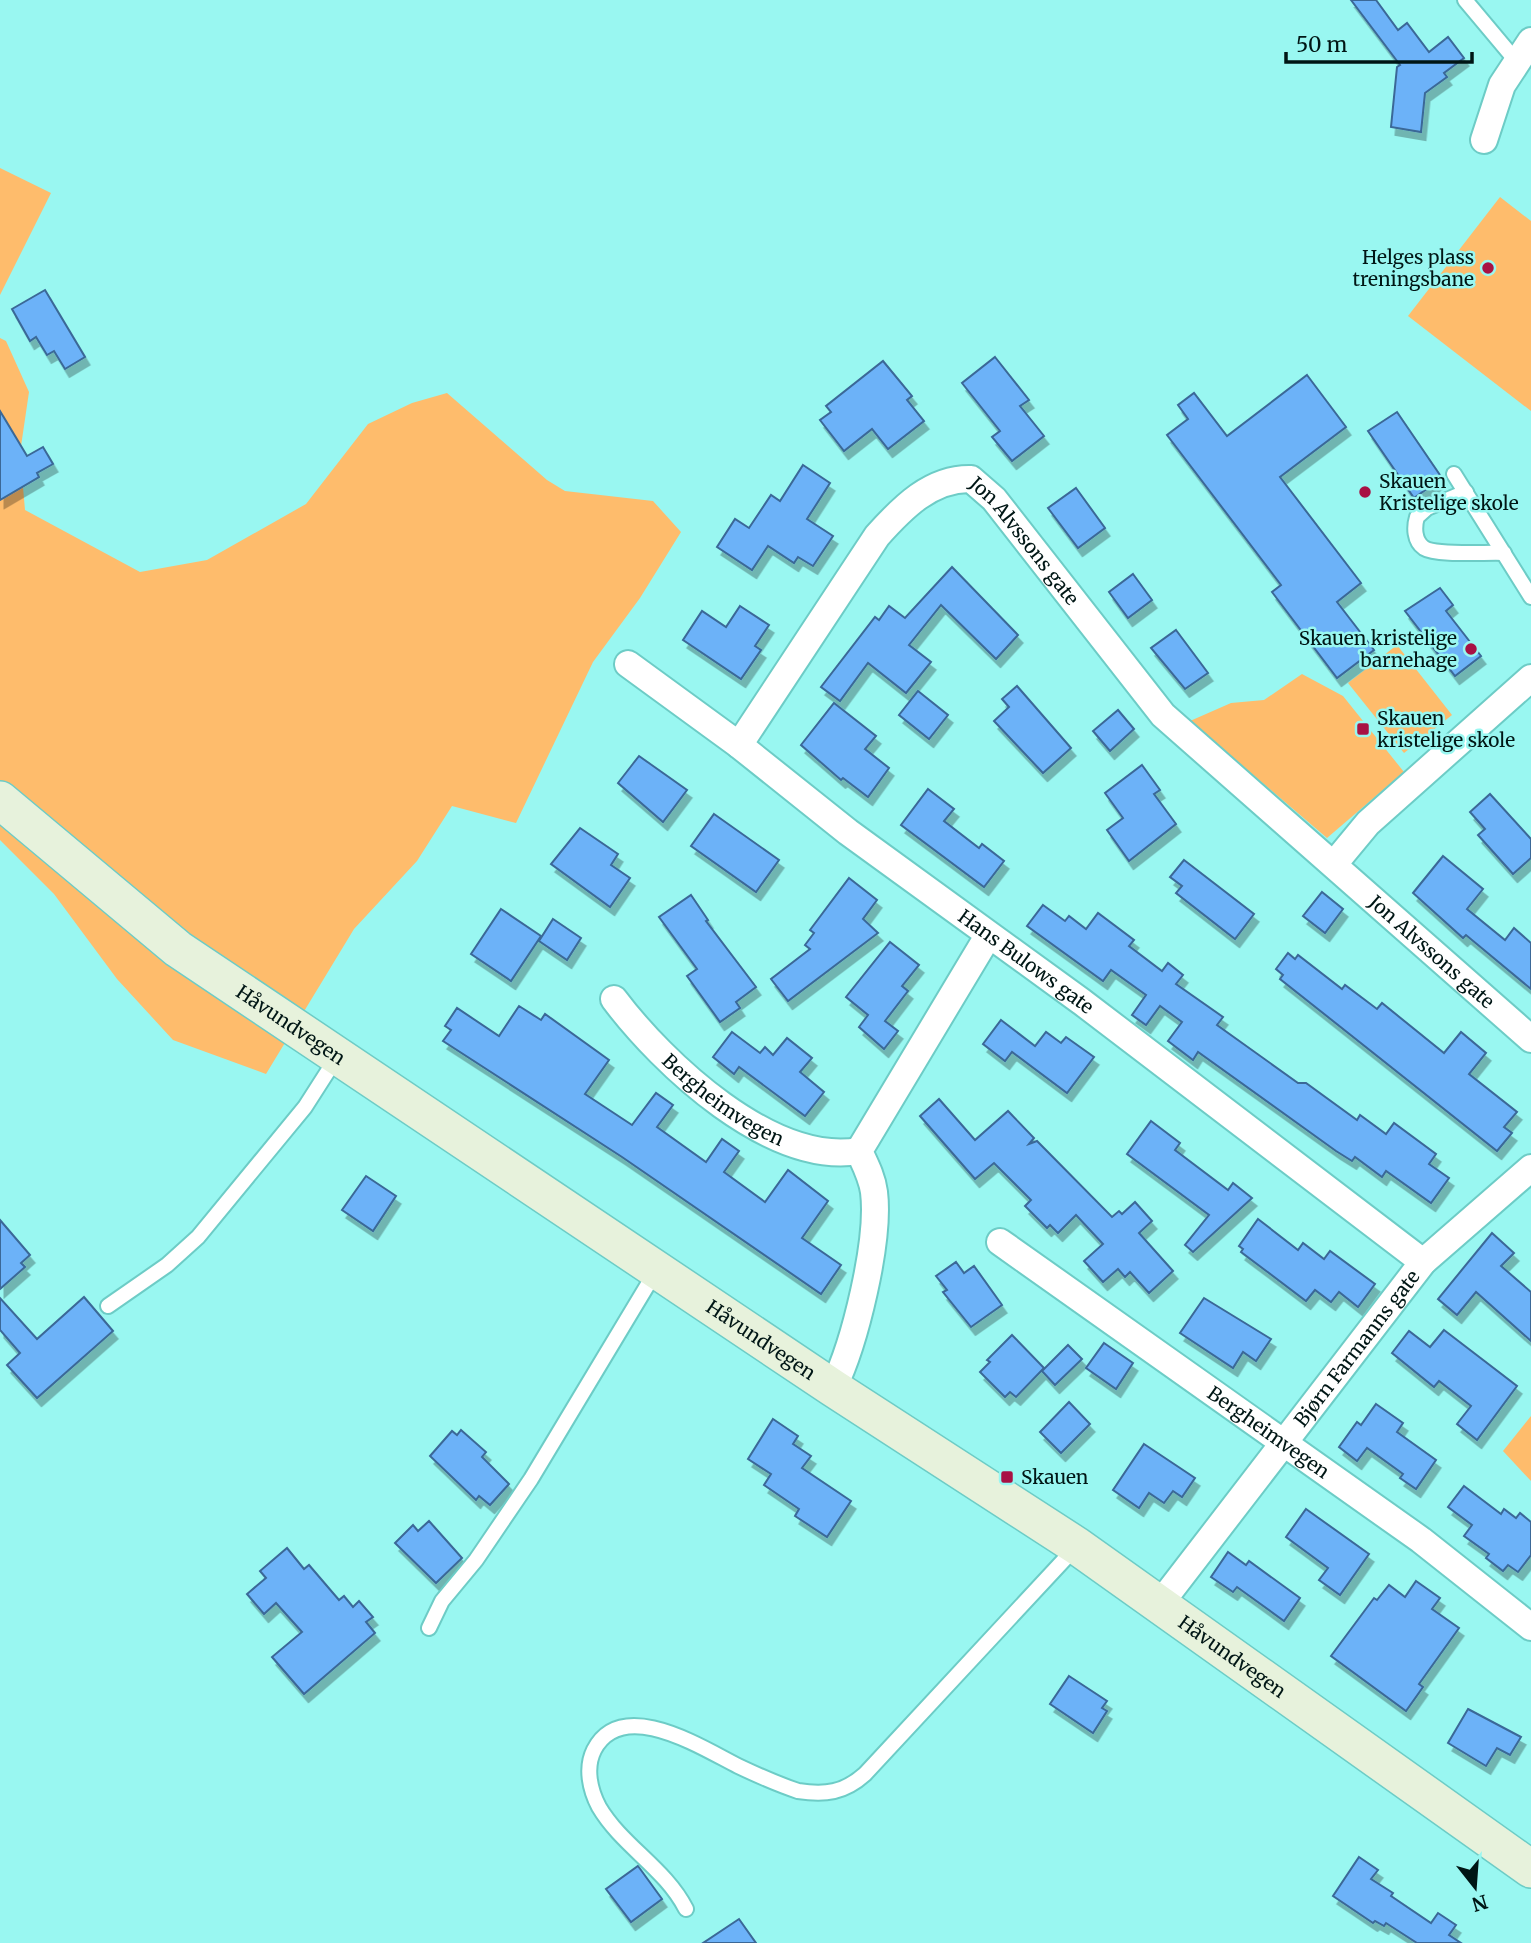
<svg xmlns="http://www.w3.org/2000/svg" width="1531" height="1943" font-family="Merriweather,serif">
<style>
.green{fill:#febc6c}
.building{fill:#6cb2f8;stroke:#3a6897;stroke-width:2;filter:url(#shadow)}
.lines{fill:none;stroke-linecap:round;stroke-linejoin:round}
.service-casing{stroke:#6dccc6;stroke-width:18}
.minor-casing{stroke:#6dccc6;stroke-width:30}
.secondary-casing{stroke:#6dccc6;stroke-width:40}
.service{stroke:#fff;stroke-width:14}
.minor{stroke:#fff;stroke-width:26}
.secondary{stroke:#e7f2dc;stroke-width:37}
.poi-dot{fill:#a81144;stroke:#99f7f1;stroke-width:2.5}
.labels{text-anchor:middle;stroke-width:5;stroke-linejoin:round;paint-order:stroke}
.poi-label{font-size:19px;fill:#001615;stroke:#99f7f1;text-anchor:start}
.street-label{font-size:19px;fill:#001615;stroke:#99f7f1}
</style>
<defs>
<filter id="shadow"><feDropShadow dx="4.5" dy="8" stdDeviation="0" flood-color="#0004"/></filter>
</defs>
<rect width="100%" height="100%" fill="#99f7f1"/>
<g class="green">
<path d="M0,168L51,193L0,295Z"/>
<path d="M1500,197L1531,221V411L1408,316Z"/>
<path d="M0,338L6,341L29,392L20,453L25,510L140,572L207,560L306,504L368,424L412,403L447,393L547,480L565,491L653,501L681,532L640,598L593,662L516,823L452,806L417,861L354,929L266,1074L173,1040L117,979L54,894L0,840Z"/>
<path d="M1397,645L1452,715L1404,753L1348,683Z"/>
<path d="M1302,674L1343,696L1404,772L1327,838L1190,721L1231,703L1264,700Z"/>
<path d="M1531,1416V1481L1503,1451Z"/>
</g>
<g class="building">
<path d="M1351,0H1376L1398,30L1407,23L1429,52L1448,37L1464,58L1444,73L1447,77L1425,93L1421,132L1391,127L1397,67L1400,65Z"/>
<path d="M45,290L85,357L65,369L54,351L47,355L36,337L30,341L12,309Z"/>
<path d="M995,357L1029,400L1020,406L1044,436L1012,461L992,437L1000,431L962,383Z"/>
<path d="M883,361L912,396L907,400L924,421L888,449L872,429L844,451L820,420L831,412L826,406Z"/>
<path d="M1307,375L1346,427L1280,477L1361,583L1337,602L1374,650L1337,678L1272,592L1281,585L1167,435L1188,419L1178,405L1194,393L1227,436Z"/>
<path d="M0,411L27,456L43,447L53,464L37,473L39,477L0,500Z"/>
<path d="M1397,412L1442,478L1414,498L1368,431Z"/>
<path d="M803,465L830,483L807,519L833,536L813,566L798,557L794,563L768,546L752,570L717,547L735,519L749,528L771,495L780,501Z"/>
<path d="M1076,488L1105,528L1078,548L1048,508Z"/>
<path d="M952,567L1018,635L996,659L941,605L909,645L931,662L906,693L868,663L840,701L821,687L875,617L879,620L889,606L905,618Z"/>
<path d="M1133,574L1152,600L1128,618L1109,592Z"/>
<path d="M1440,588L1453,605L1446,611L1481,656L1455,676L1405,611Z"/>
<path d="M740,606L769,625L755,646L761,650L741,679L683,640L702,611L726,627Z"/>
<path d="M1176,630L1208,673L1185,689L1151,648Z"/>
<path d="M1017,686L1071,748L1043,773L994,721L1009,707L1002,699Z"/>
<path d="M918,691L948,715L929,739L899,715Z"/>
<path d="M834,703L876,736L865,749L889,768L868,797L843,778L841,780L801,745Z"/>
<path d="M1118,710L1134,729L1110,751L1093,731Z"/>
<path d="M639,756L687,790L663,822L618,783Z"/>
<path d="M1142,765L1160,790L1154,794L1176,824L1129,861L1107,830L1123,818L1105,793Z"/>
<path d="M928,789L954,809L944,821L979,848L982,844L1004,861L984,887L901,825Z"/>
<path d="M1490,794L1531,839V858L1513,874L1478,835L1485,829L1470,812Z"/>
<path d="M714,814L779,860L756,892L691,846Z"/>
<path d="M580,828L618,854L611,865L630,878L610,907L551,864Z"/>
<path d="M1443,856L1483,889L1467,909L1505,940L1514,928L1531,943V989L1466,935L1463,938L1413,893Z"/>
<path d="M1184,860L1254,914L1235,939L1176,893L1182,886L1170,877Z"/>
<path d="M849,878L877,900L863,919L878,933L788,1001L771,979L810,949L805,945L814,933L810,930Z"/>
<path d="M1322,892L1343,909L1325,933L1303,916Z"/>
<path d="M691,895L708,920L706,921L756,987L736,1002L740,1008L720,1022L687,976L697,969L659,917Z"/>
<path d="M1043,905L1065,921L1069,916L1086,929L1098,913L1134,940L1129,946L1162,971L1168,963L1183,975L1176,984L1223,1017L1217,1025L1298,1083H1306L1357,1120L1360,1115L1386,1134L1394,1123L1436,1154L1429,1164L1449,1178L1431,1203L1386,1171L1382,1177L1355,1157L1352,1161L1336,1151L1198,1052L1193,1060L1168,1041L1182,1022L1160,1006L1146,1025L1132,1015L1146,995L1111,970L1103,981L1027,926Z"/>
<path d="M501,909L541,936L511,981L471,954Z"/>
<path d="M553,919L581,938L567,960L539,941Z"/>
<path d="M890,942L919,965L902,986L908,991L885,1021L898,1031L884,1049L859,1027L868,1015L846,997Z"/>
<path d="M1288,953L1295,959L1298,955L1342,989L1345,985L1377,1009L1382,1003L1444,1053L1461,1032L1486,1053L1469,1074L1517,1112L1504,1127L1512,1133L1497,1151L1280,979L1283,975L1276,969Z"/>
<path d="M519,1006L541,1020L545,1014L609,1060L585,1094L632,1125L656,1093L673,1105L657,1127L706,1162L722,1139L739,1151L724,1172L765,1202L788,1170L828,1201L802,1238L841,1265L821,1294L622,1157L443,1041L451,1030L445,1026L457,1008L499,1036Z"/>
<path d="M1001,1020L1035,1046L1046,1032L1061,1043L1066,1037L1094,1057L1067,1093L1012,1052L1005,1061L983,1044Z"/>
<path d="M732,1032L760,1053L765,1047L773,1055L787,1038L812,1058L800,1072L824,1092L805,1116L739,1067L734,1074L713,1057Z"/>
<path d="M939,1099L975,1140L1008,1111L1034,1138L1029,1144L1037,1141L1112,1217L1119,1211L1122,1214L1135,1202L1152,1221L1139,1233L1173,1271L1149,1293L1130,1272L1125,1277L1118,1269L1103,1282L1084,1261L1103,1244L1076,1215L1058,1233L1050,1225L1047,1228L1025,1206L1031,1200L994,1163L975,1179L920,1116Z"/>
<path d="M1151,1121L1180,1143L1175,1150L1228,1190L1233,1183L1252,1198L1193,1252L1185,1245L1209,1215L1127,1154Z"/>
<path d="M366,1176L396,1196L373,1231L342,1210Z"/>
<path d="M1258,1219L1298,1250L1303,1243L1324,1259L1330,1251L1375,1284L1358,1307L1339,1292L1331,1302L1315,1290L1306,1301L1241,1252L1243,1249L1239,1246Z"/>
<path d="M0,1220L30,1255L21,1263L25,1267L0,1289Z"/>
<path d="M1492,1233L1514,1253L1501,1266L1531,1292V1341L1476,1292L1457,1315L1438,1299Z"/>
<path d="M956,1262L964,1273L974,1266L1002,1305L971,1327L943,1292L947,1290L936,1276Z"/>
<path d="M84,1297L113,1331L37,1398L7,1365L20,1353L0,1330V1298L37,1339Z"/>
<path d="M1204,1298L1271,1339L1256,1361L1243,1352L1233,1368L1180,1333Z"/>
<path d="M1444,1330L1517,1386L1477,1440L1457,1424L1471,1406L1439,1381L1434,1387L1392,1353L1409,1331L1430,1347Z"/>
<path d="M1012,1335L1044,1368L1016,1397L1010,1392L1005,1397L980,1372L990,1362L987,1360Z"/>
<path d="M1104,1343L1133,1363L1116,1389L1086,1368Z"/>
<path d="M1068,1345L1082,1359L1055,1385L1042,1371Z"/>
<path d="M1069,1402L1090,1424L1061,1453L1040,1432Z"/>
<path d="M1376,1404L1403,1423L1397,1432L1436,1460L1416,1489L1400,1478L1403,1474L1367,1448L1357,1461L1339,1447L1357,1422L1361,1425Z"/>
<path d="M773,1419L798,1436L793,1444L811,1456L802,1468L851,1501L827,1537L795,1516L799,1509L764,1485L771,1474L748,1459Z"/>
<path d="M461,1430L486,1452L482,1457L509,1484L490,1505L479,1496L476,1500L430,1456L452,1431L457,1435Z"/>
<path d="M1144,1444L1195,1478L1182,1497L1173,1491L1164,1503L1149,1493L1139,1508L1113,1490Z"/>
<path d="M1464,1486L1501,1514L1504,1509L1516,1518L1520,1513L1531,1522V1555L1518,1572L1508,1565L1503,1571L1486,1558L1489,1554L1464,1536L1472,1525L1448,1507Z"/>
<path d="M1306,1509L1369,1554L1340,1595L1319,1580L1328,1568L1286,1537Z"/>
<path d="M429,1521L462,1558L436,1583L395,1543L413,1525L418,1531Z"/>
<path d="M287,1548L304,1569L309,1565L339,1600L344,1596L353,1607L359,1601L373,1617L366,1622L375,1633L304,1694L272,1657L302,1632L276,1603L264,1614L247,1594L266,1578L260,1571Z"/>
<path d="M1228,1552L1246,1565L1249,1561L1300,1598L1284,1621L1237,1587L1233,1592L1211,1577Z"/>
<path d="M1416,1581L1440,1598L1432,1609L1459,1628L1419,1684L1423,1687L1406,1711L1331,1656L1374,1598L1377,1600L1389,1585L1405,1597Z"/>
<path d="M1069,1676L1107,1701L1102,1708L1107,1711L1093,1733L1050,1704Z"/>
<path d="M1468,1709L1521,1737L1510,1755L1497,1748L1486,1766L1448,1743Z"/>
<path d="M1359,1857L1378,1870L1371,1879L1393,1893L1391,1896L1431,1923L1438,1913L1456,1925L1449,1935L1461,1943H1417L1386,1923L1384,1926L1375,1921L1373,1923L1333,1896Z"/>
<path d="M638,1866L662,1899L631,1922L606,1889Z"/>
<path d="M739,1919L756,1943H703Z"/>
</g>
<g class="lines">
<defs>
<g id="service">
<path d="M1465,0L1517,62"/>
<path d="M1454,474L1531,597"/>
<path d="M1466,492L1427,508L1417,517C1414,527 1414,541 1424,548C1437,556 1487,552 1504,553"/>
<path d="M108,1306L167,1265L198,1237L305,1107L337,1057"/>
<path d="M429,1628L442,1601L476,1560L531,1479L656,1271"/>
<path d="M686,1909C665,1868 622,1846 599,1807C590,1790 585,1768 594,1750C622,1696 702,1748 738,1766C757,1775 777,1784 798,1791C825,1795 844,1793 865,1774L1076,1547"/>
</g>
<g id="minor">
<path d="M1484,140L1502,85L1531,41"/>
<path id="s1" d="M628,664L739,745L848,832L1082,1002L1423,1262"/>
<path id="s2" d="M739,745L877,536C902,508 931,478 971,479L994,499L1163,715L1531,1039"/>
<path d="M1334,864L1368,823L1531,678"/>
<path id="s3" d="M614,999C663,1064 771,1166 859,1151"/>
<path id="s4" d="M1000,1242L1421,1540L1531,1627"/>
<path d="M833,1388C855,1343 880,1241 874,1192C872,1177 865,1164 859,1151L988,936"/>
<path id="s5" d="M1159,1605L1423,1262L1531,1168"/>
</g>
<g id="secondary">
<path id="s6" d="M0,800L178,949L833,1388L1077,1546L1531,1869"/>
</g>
</defs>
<use href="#service" class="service-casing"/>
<use href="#minor" class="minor-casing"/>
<use href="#secondary" class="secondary-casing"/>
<use href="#service" class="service"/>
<use href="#minor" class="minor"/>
<use href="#secondary" class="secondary"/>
</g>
<g class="poi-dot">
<circle cx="1488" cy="268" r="7"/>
<circle cx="1365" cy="492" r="7"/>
<circle cx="1471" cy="649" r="7"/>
<rect x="1356" y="722" width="14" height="14" rx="3.5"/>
<rect x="1000" y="1470" width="14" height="14" rx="3.5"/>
</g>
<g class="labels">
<g class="poi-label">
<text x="1474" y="264" text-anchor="end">Helges plass<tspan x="1474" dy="22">treningsbane</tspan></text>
<text x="1379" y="488">Skauen<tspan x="1379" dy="22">Kristelige skole</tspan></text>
<text x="1457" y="645" text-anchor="end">Skauen kristelige<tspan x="1457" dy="22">barnehage</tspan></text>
<text x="1377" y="725">Skauen<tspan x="1377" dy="22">kristelige skole</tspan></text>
<text x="1021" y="1484">Skauen</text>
</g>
<g class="street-label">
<text dy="7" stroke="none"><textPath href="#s2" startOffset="446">Jon Alvssons gate</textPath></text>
<text dy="7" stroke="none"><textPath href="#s2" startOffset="1027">Jon Alvssons gate</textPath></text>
<text dy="7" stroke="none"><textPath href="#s1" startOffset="497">Hans Bulows gate</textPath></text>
<text dy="7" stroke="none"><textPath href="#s6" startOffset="368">Håvundvegen</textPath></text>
<text dy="7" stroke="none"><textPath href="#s3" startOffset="150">Bergheimvegen</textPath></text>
<text dy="7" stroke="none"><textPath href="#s6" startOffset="934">Håvundvegen</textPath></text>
<text dy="7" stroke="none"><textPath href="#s5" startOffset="324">Bjørn Farmanns gate</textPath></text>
<text dy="7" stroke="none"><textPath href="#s4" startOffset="329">Bergheimvegen</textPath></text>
<text dy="7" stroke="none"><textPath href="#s6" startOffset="1502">Håvundvegen</textPath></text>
</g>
</g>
<g transform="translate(1475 1887) rotate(163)" stroke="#99f7f1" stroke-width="5" paint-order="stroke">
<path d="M0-5L12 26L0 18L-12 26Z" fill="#001615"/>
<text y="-10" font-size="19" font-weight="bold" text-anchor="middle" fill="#001615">N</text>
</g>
<path d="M1286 52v10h186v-10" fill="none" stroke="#001615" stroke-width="3.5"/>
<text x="1296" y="52" font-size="21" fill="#001615" stroke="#99f7f1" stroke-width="5" paint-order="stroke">50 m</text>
</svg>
